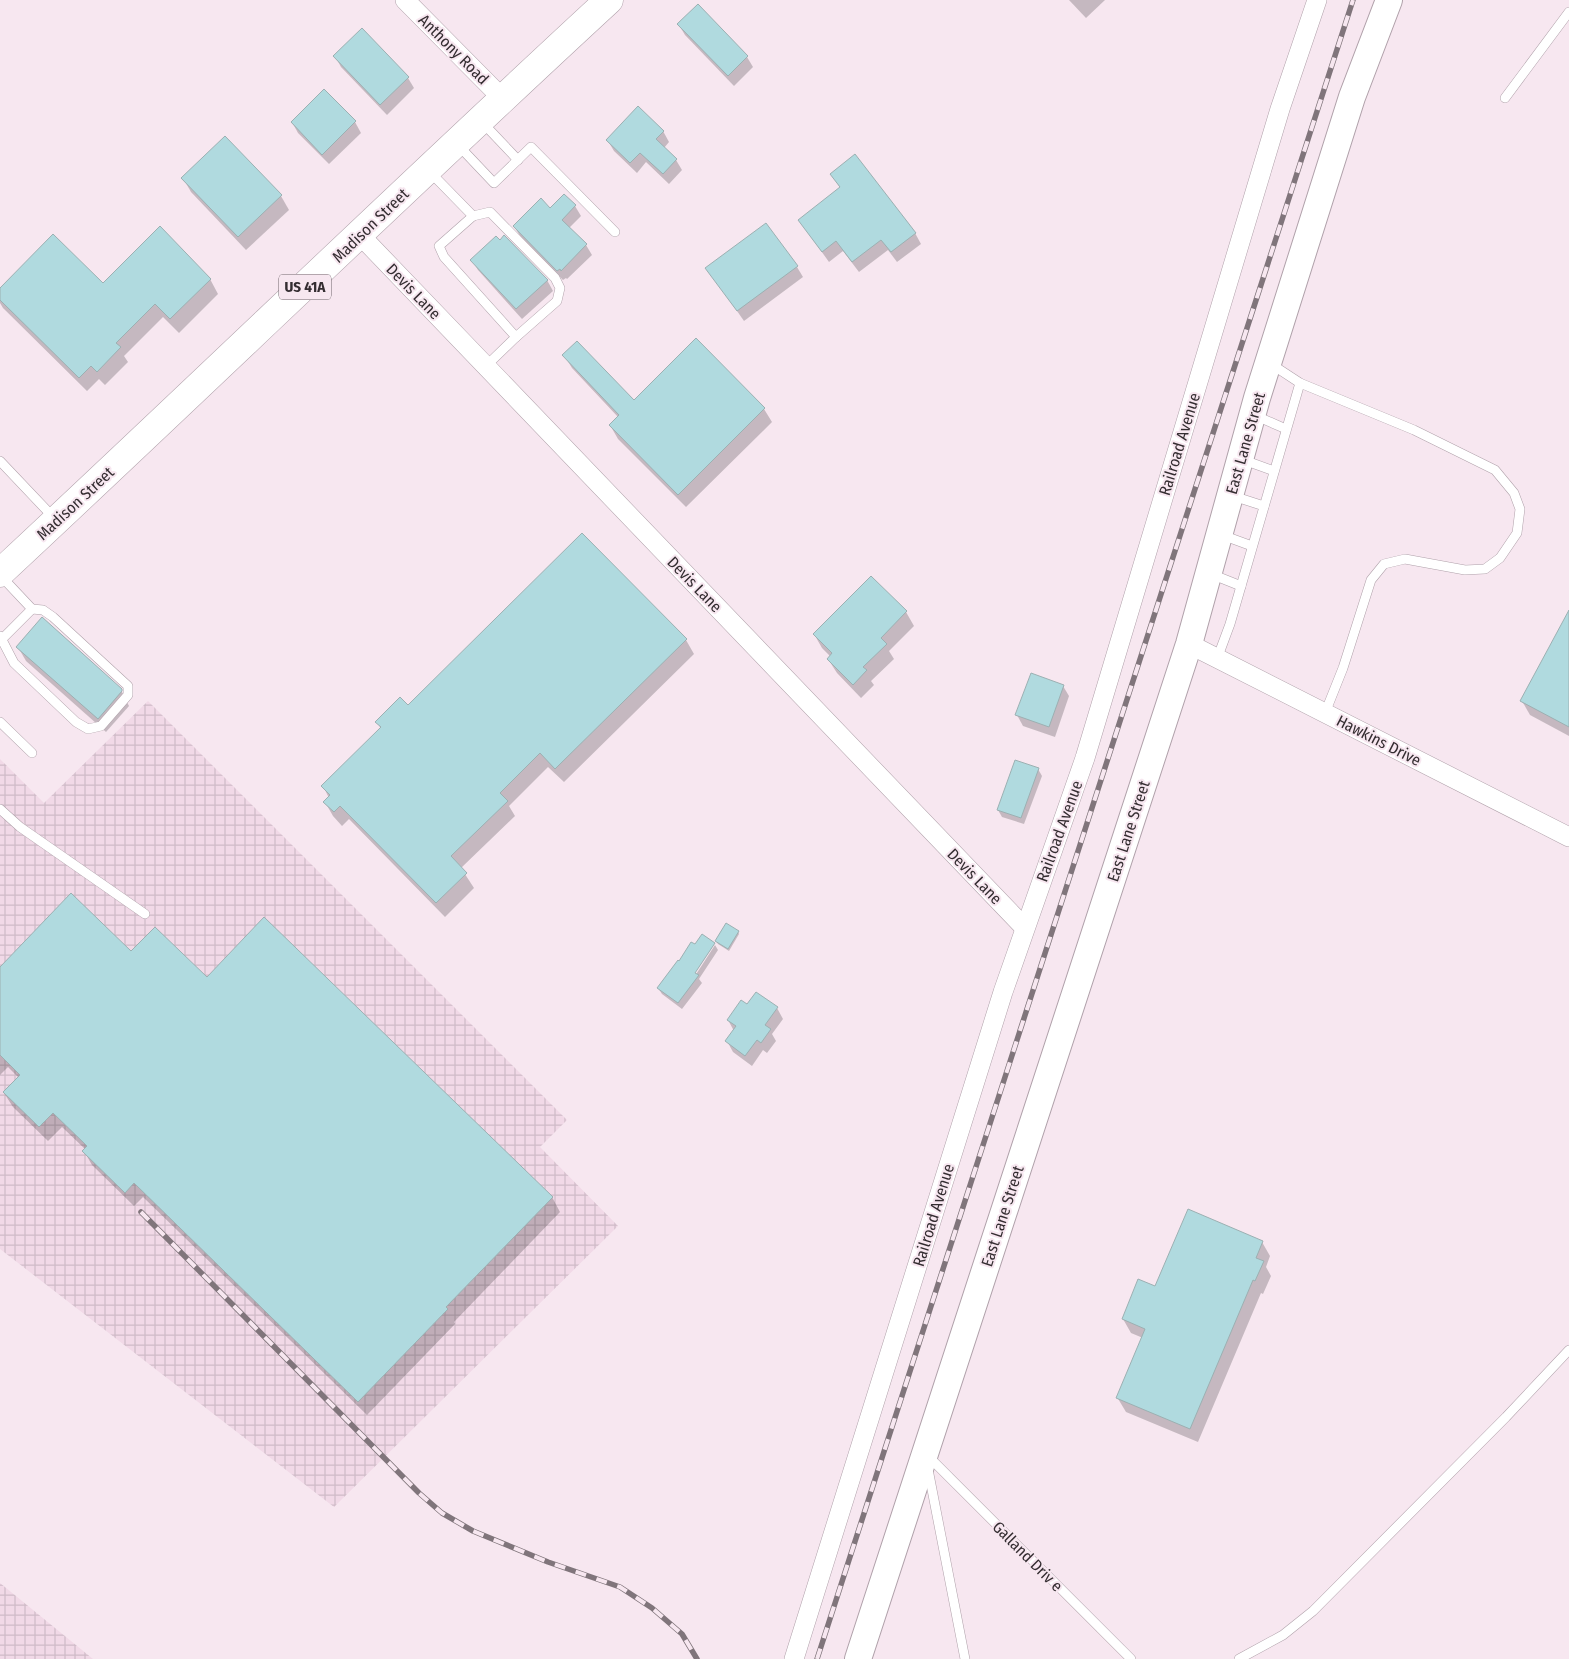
<svg xmlns="http://www.w3.org/2000/svg" width="1569" height="1659" font-family="'Fira Sans Condensed',sans-serif">
<style>
.industrial{fill:url(#industrial-grid)}
.shadow{fill:#0003}
.building{fill:#b0dadf;stroke:#9cb0b2}
.lines{fill:none;stroke-linecap:round;stroke-linejoin:round}
.lane-casing{stroke:#b0a1aa;stroke-width:10}
.street-casing{stroke:#b0a1aa;stroke-width:20}
.secondary-casing{stroke:#b0a1aa;stroke-width:28}
.primary-casing{stroke:#b0a1aa;stroke-width:29}
.lane{stroke:#fff;stroke-width:9}
.street{stroke:#fff;stroke-width:19}
.secondary{stroke:#fff;stroke-width:26}
.primary{stroke:#fff;stroke-width:28}
.rail-casing{stroke:#80757b;stroke-width:5.5}
.rail{stroke:#f7e7f0;stroke-width:4;stroke-dasharray:11;stroke-linecap:butt}
.labels{text-anchor:middle;stroke-width:4;stroke-linejoin:round;paint-order:stroke}
.shield{fill:#f7e7f0;stroke:#6e656a;stroke-width:1}
.shield-label{font-size:15px;font-weight:bold;fill:#342d31}
.street-label{font-size:16px;fill:#342d31;stroke:#f7e7f0}
</style>
<defs>
<pattern id="industrial-grid" width="8" height="8" patternUnits="userSpaceOnUse" patternTransform="scale(1.25)"><rect width="8" height="8" fill="#f1d9e7"/><path d="M0 4h8M4 0v8" fill="none" stroke="#cfbbc7"/></pattern>
</defs>
<rect width="100%" height="100%" fill="#f7e7f0"/>
<g class="industrial">
<path d="M148,701L567,1120L540,1147L618,1226L334,1507L0,1249V759L44,803Z"/>
<path d="M0,1583L93,1659H0Z"/>
</g>
<g class="shadow">
<path d="M1069,0H1105L1086,18Z"/>
<path d="M697,6L747,57L753,67L734,86L685,35L679,25Z"/>
<path d="M362,30L408,78L414,88L387,115L341,67L335,56Z"/>
<path d="M324,91L355,122L361,133L329,164L298,133L292,122Z"/>
<path d="M663,131L669,142L664,148L676,160L682,170L669,184L646,162L637,173L614,151L608,141Z"/>
<path d="M831,174L915,233L921,244L897,262L888,250L859,272L843,251L829,262L799,220L841,189Z"/>
<path d="M183,178L281,196L289,210L246,250L191,192Z"/>
<path d="M564,196L575,206L581,216L569,228L586,245L592,255L567,279L566,278L563,280L520,236L514,226L550,209Z"/>
<path d="M499,241L547,280L553,291L522,319L478,270L472,260Z"/>
<path d="M797,267L803,277L744,321L707,268Z"/>
<path d="M210,279L218,294L179,333L163,317L124,356L128,362L105,385L99,379L87,391L3,308L0,303V290Z"/>
<path d="M564,355L634,402L764,409L772,422L686,507L618,439L610,425L618,417L572,368Z"/>
<path d="M871,577L906,612L914,626L889,651L894,659L871,681L874,685L861,698L837,673L828,659L831,657L822,648L814,634Z"/>
<path d="M1569,613V736L1530,715L1522,701Z"/>
<path d="M686,640L694,654L564,782L548,767L509,806L515,816L461,868L474,888L445,917L349,819L342,826L333,816L325,802L329,798L323,786L381,729L377,722L408,706Z"/>
<path d="M18,647L121,690L129,706L106,732L26,661Z"/>
<path d="M1063,686L1069,696L1055,737L1023,726L1017,715Z"/>
<path d="M1038,769L1042,776L1024,824L1002,817L998,810Z"/>
<path d="M738,931L739,934L729,951L718,944L716,941Z"/>
<path d="M714,944L691,977L693,979L715,945L718,950L699,979L702,983L682,1009L662,994L658,988L679,962L696,946Z"/>
<path d="M131,953L207,979L552,1197L560,1212L454,1322L455,1324L367,1415L143,1197L134,1206L92,1165L84,1151L85,1149L62,1127L48,1141L13,1107L4,1093L19,1078L8,1067L0,1075V969Z"/>
<path d="M748,1006L777,1008L783,1019L772,1034L776,1041L767,1053L763,1050L752,1066L733,1052L727,1041L734,1031L728,1020Z"/>
<path d="M1262,1242L1270,1256L1266,1267L1271,1276L1263,1294L1261,1293L1198,1442L1126,1412L1117,1397L1143,1338L1131,1333L1123,1319L1156,1288Z"/>
</g>
<g class="building">
<path d="M698,4L748,56L728,76L677,24Z"/>
<path d="M362,28L409,77L380,105L333,56Z"/>
<path d="M324,89L356,121L322,155L291,122Z"/>
<path d="M638,106L664,131L656,139L677,159L663,174L640,153L630,163L606,140Z"/>
<path d="M225,136L282,195L238,237L181,178Z"/>
<path d="M855,154L916,233L891,252L881,240L852,262L836,241L822,252L798,220L840,187L830,174Z"/>
<path d="M564,194L576,205L562,220L587,244L561,271L560,269L557,271L513,226L541,198L550,208Z"/>
<path d="M766,223L798,266L737,311L705,268Z"/>
<path d="M160,226L211,279L170,319L155,304L116,343L121,347L97,372L91,366L79,378L0,300V288L53,234L103,283Z"/>
<path d="M504,235L548,280L516,309L470,260L496,236L500,240Z"/>
<path d="M696,338L765,408L678,495L609,425L619,415L562,355L577,341L634,400Z"/>
<path d="M582,533L687,639L555,769L540,753L500,793L508,801L451,856L467,873L436,903L340,806L334,812L323,802L330,795L321,786L381,727L375,722L400,697L408,705Z"/>
<path d="M871,576L907,611L881,638L887,644L863,667L867,670L853,685L827,659L832,653L813,634Z"/>
<path d="M1569,610V727L1520,701Z"/>
<path d="M42,617L122,689V691L98,719L16,647Z"/>
<path d="M1031,673L1064,685L1049,727L1015,715Z"/>
<path d="M1015,760L1039,768L1021,818L997,810Z"/>
<path d="M71,893L131,951L155,927L207,977L264,917L553,1197L446,1307L448,1309L358,1402L134,1183L125,1193L82,1151L87,1146L53,1113L39,1127L3,1092L20,1075L0,1055V967Z"/>
<path d="M726,923L739,931L728,949L715,941Z"/>
<path d="M702,934L715,943L695,973L699,975L678,1003L657,988L678,960L679,961L691,942L695,944Z"/>
<path d="M756,992L778,1007L765,1025L771,1029L761,1043L757,1040L745,1056L725,1041L736,1026L727,1020L741,1000L747,1004Z"/>
<path d="M1188,1209L1263,1241L1256,1258L1264,1261L1255,1281L1253,1280L1190,1429L1116,1398L1145,1329L1122,1319L1138,1279L1155,1286Z"/>
</g>
<g class="lines">
<defs>
<g id="lane">
<path d="M1505,98L1569,12"/>
<path d="M482,122L518,160"/>
<path d="M458,145L494,183L531,147L615,232"/>
<path d="M430,172L473,216L439,246L444,257L516,337L486,366"/>
<path d="M473,216L490,212L555,278L560,288L557,301L516,337"/>
<path d="M1271,364L1300,383L1414,430L1495,470L1514,493L1520,509L1517,533L1500,558L1485,569L1465,570L1405,559L1384,564L1371,580L1343,668L1325,713"/>
<path d="M1254,415L1286,429"/>
<path d="M1241,459L1274,471"/>
<path d="M0,461L55,519"/>
<path d="M1233,496L1264,506"/>
<path d="M1222,535L1252,546"/>
<path d="M1211,574L1241,586"/>
<path d="M0,636L14,663L76,722L88,729L101,726L128,695V686L53,617L43,610L32,609"/>
<path d="M0,641L32,609L0,575"/>
<path d="M1217,659L1230,624L1300,383"/>
<path d="M0,722L32,753"/>
<path d="M0,809L20,827L145,914"/>
<path d="M927,1455L1131,1659"/>
<path d="M928,1469L965,1659"/>
<path d="M1239,1659L1283,1635L1313,1611L1506,1417L1569,1350"/>
</g>
<g id="street">
<path d="M405,0L502,98"/>
<path d="M360,235L1023,926L1028,918"/>
<path d="M1189,644L1569,837"/>
<path d="M794,1659L1003,992L1085,758L1280,109L1317,0"/>
</g>
<path id="secondary" d="M858,1659L1189,644L1257,398L1352,97L1389,0"/>
<path id="primary" d="M0,573C204,383 404,189 609,0"/>
</defs>
<use href="#lane" class="lane-casing"/>
<use href="#street" class="street-casing"/>
<use href="#secondary" class="secondary-casing"/>
<use href="#primary" class="primary-casing"/>
<use href="#lane" class="lane"/>
<use href="#street" class="street"/>
<use href="#secondary" class="secondary"/>
<use href="#primary" class="primary"/>
<defs>
<g id="rail">
<path d="M141,1212L419,1493L442,1513L473,1531L548,1562L620,1587L652,1608L682,1634L697,1659"/>
<path d="M817,1659L1353,0"/>
</g>
</defs>
<use href="#rail" class="rail-casing"/>
<use href="#rail" class="rail"/>
</g>
<g class="labels">
<rect class="shield" x="279" y="274.5" width="52" height="25" rx="4"/>
<g class="shield-label">
<text x="305" y="292">US 41A</text>
</g>
<g class="street-label">
<text transform="translate(454 49) rotate(45)" y="6">Anthony Road</text>
<text transform="translate(370 225) rotate(-44)" y="6">Madison Street</text>
<text transform="translate(414 291) rotate(46)" y="6">Devis Lane</text>
<text transform="translate(1245 443) rotate(-74)" y="6">East Lane Street</text>
<text transform="translate(1179 444) rotate(-73)" y="6">Railroad Avenue</text>
<text transform="translate(75 503) rotate(-43)" y="6">Madison Street</text>
<text transform="translate(695 584) rotate(46)" y="6">Devis Lane</text>
<text transform="translate(1379 740) rotate(27)" y="6">Hawkins Drive</text>
<text transform="translate(1059 831) rotate(-70)" y="6">Railroad Avenue</text>
<text transform="translate(1128 831) rotate(-72)" y="6">East Lane Street</text>
<text transform="translate(975 876) rotate(46)" y="6">Devis Lane</text>
<text transform="translate(933 1215) rotate(-73)" y="6">Railroad Avenue</text>
<text transform="translate(1002 1216) rotate(-72)" y="6">East Lane Street</text>
<text transform="translate(1028 1556) rotate(45)" y="6">Galland Driv e</text>
</g>
</g>
</svg>
